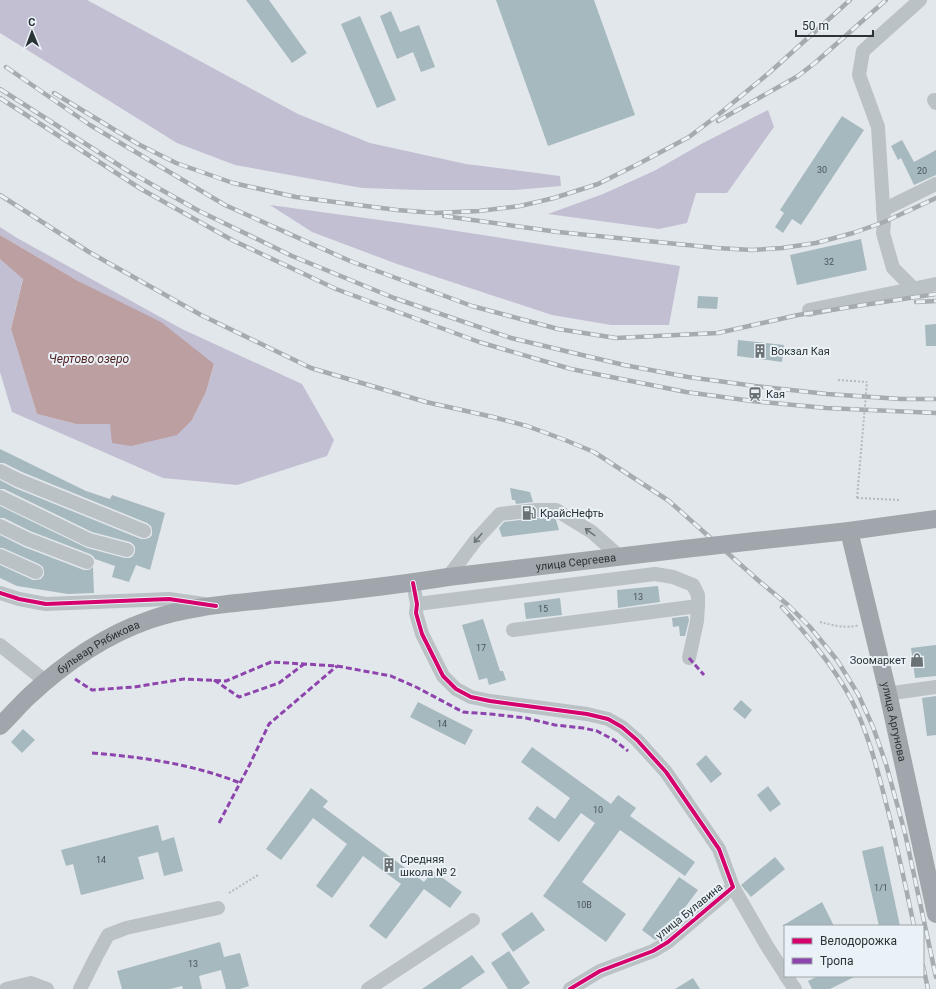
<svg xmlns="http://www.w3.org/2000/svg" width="936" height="989" font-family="Roboto,sans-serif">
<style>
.green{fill:#c2bfd3}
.water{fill:#bc9fa1}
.building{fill:#a6b9be}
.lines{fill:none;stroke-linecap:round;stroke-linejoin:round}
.path{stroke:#b4babe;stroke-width:2;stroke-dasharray:2 2;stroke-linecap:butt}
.minor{stroke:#bbc2c6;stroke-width:14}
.major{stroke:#a0a6ab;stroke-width:18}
.rail-casing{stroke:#a5abae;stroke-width:4.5}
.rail{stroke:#eaf2f8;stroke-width:3;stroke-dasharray:9;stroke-linecap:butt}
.path-bridge{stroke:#b4babe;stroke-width:2;stroke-dasharray:2 2;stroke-linecap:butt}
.major-bridge{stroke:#a0a6ab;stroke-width:18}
.quiet{stroke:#8e44ad;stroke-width:3;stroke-dasharray:6 3;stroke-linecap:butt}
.cycleway-casing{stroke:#eaf2f8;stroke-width:6}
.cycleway{stroke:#d6006c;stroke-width:4}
.oneway{stroke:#6b7377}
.labels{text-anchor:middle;stroke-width:4;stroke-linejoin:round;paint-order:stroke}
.number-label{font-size:9px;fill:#495458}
.poi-label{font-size:11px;fill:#2a3336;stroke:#eaf2f8;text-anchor:start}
.street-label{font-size:11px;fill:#2a3336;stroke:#eaf2f8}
.water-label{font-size:12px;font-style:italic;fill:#542323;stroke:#eaf2f8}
</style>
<rect width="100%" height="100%" fill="#e2e7ec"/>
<g class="green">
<path d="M0,0H87L298,114L370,143L466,164L560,176L561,186L515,190H420L362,188L235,165L177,143L0,33Z"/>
<path d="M768,110L774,127L727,193H696L687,223L659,229L548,214L603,194L654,171L703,143Z"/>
<path d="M270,205L431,227L680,266L669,325H611L552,315L397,264L312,232Z"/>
<path d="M0,227L17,238L182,329L302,384L334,440L327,456L237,485L163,478L12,412L0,372V259L23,278L11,329L37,414L76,424H110L192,420L206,392L214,365L186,343L78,281L0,235Z"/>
</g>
<path class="water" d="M0,235L78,281L161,322L214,364L206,392L192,420L177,435L131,446L112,443L110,424H76L37,414L11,329L23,279L0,259Z"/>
<g class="building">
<path d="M246,0H269L307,53L292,63Z"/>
<path d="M496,0H594L635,115L548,146Z"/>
<path d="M391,11L400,32L419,25L435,67L421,72L413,52L397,59L380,16Z"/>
<path d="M360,16L396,100L377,108L341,24Z"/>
<path d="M842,116L864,130L801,225L792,219L783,233L775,227L784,213L780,210Z"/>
<path d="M902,140L914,162L936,150V175L914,185L901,158L898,160L891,146Z"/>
<path d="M861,239L867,270L797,285L790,255Z"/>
<path d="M698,296L718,297L717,309L697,308Z"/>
<path d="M936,324V346H926L925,325Z"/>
<path d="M738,340L784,345L782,362L737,356Z"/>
<path d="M0,449L86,491L110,499L112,495L165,513L150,570L136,565L129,582L112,577L115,566L95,559L93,556L90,554L30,531L4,518H0V506L87,548L125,558H130L133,556L135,552V547L133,544L130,542L92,532L4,489H0V480L15,488L141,539H145L149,538L152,535V530L151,526L147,523L22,472L4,463H0Z"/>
<path d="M510,488L530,492L533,502L516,504L515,500H512Z"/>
<path d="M536,518H554L556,520L559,530L502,537L499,528L504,522Z"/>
<path d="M0,535L24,547L84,570H89L93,567L94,593L68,594L17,586L0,578V565L33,580H36L41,579L44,575V572L43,567L39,564L3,548H0Z"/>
<path d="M658,586L660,602L618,608L617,590Z"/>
<path d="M560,598L562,615L526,619L524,603Z"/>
<path d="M688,616L689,620L685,636H680L679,626L673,627L672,618Z"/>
<path d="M483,619L500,671H503L506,680L489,685L487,678L479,680L462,625Z"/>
<path d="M936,645V676L915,678L911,648Z"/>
<path d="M936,696V735L927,736L922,698Z"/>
<path d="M741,700L752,710L745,719L733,709Z"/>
<path d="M418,702L473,730L465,745L410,717Z"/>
<path d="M23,729L35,740L22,753L11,742Z"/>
<path d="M532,747L611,804L618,795L636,808L630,816L695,862L685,876L620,830L582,882L626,914L606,942L543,896L595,823L581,813L559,842L528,819L537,806L555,819L570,798L521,762Z"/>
<path d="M706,755L722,774L711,783L696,764Z"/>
<path d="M768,786L781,804L770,812L757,795Z"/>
<path d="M311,788L328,801L323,807L424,882L433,871L462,892L450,908L424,889L386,939L369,926L401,884L363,856L332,898L316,886L347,844L313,818L281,860L266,849Z"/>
<path d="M158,825L162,841L174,837L183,871L164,876L158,852L138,857L144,879L81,895L73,864L66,866L61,850Z"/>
<path d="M883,846L900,926H879L862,851Z"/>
<path d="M775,857L785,869L751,897L741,885Z"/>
<path d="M679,877L698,890L668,930L655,940L642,930Z"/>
<path d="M822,902L834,926H782Z"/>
<path d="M532,912L545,930L513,952L501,934Z"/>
<path d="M220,942L224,957L240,953L249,986L240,989H226L221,970L199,976L202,989H183L182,986L170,989H122L117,971Z"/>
<path d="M509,951L530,983L521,989H508L491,963Z"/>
<path d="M472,955L485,972L460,989H422Z"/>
<path d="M818,976H856L830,989H812L808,981Z"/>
<path d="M693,978L700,989H675Z"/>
</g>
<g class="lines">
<g class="path">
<path d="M838,380L867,382"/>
<path d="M857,498L900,500"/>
<path d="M820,622C832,625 846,629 859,625"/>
<path d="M229,893L258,875"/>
</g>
<g class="minor">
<path d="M936,100H934L936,103"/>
<path d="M883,210L936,184"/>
<path d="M913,288L893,268L883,233L884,222L878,127L859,75L863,51L920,0"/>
<path d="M809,310L936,284"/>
<path d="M0,471L18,480L144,531"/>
<path d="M0,497L89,540L127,550"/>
<path d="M0,526L27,539L87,562"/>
<path d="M0,556L36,572"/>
<path d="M448,577L476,540L500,514L536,510H556L592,532L620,557"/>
<path d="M413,583L417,604L416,613L422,634L443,676L456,689L471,697L490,701L587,714L608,719L622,727L637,740L666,772L719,849L733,887L767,946L785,974"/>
<path d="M0,593L19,599L46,604L169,599L204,604"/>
<path d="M417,604L655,574L673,577L693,585L698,595V606L513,630"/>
<path d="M0,645L39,676L45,682"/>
<path d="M689,658L697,621L698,606"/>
<path d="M888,693L900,692L936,687"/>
<path d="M786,976L795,989"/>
<path d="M6,989L31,983L47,989"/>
<path d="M80,989L96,957L108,935L126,928L218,908"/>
<path d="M368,989L473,920"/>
<path d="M570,989L600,971L653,951L668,942L733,887"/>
</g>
<g class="major">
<path id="s1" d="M849,531L888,693L936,914"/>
<path d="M755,541L849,531L936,519"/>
<path id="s2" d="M0,726C9,717 18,707 27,698C62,665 103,636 149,620C186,607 226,604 265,600C326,593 387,587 448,577L684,549"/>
</g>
<defs>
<g id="rail">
<path d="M6,67L90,125L225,205L350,261L472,306L558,329L616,338L718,333L798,315L936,294"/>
<path d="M0,89L128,171L199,211L292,256L394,298L511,338L624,365L688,377L755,386L827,394L901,399H936"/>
<path d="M54,93L138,144L176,163L233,183L296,197L397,210L435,213L479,211L520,206L554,198L598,184L642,162L689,137L718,115L769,73L850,0"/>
<path d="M0,98L141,189L232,240L336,289L479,342L571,369L686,392L752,401L826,408L936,413"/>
<path d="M718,121L798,76L816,62L886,0"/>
<path d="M0,195L89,252L201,315L311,368L426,402L493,417L527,426L565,440L594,452L669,501L759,581L788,605L810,627L837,660L858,694L873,727L886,764L905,833L936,977"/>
<path d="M444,216L558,232L717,248L752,250L782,248L816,243L853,233L884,222L936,198"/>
<path d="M916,302L936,301"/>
<path d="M782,607C807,635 833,665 851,699C867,730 876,764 885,799C896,841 905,883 914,926"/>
<path d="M923,966L928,989"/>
</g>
</defs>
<use href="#rail" class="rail-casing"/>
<use href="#rail" class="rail"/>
<path class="path-bridge" d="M857,498L867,382"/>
<path class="major-bridge" d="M684,549L755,541"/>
<g class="quiet">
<path d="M689,658L704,675"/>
<path d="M75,679L92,690L134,687L184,679L226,681L271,662L337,666L391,676L416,687L463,712L490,714L526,718L555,725L583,728L597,731L614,740L628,751"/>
<path d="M214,680L239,697L279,683L304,664"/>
<path d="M92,753C142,757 193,764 240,783"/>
<path d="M219,823L250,764L269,724L337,666"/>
</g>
<defs>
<g id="cycleway">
<path d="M413,583L417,604L416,613L422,634L443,676L456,689L471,697L490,701L587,714L608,719L622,727L637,740L666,772L719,849L733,887L668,942L653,951L600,971L570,989"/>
<path d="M0,593L19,599L46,604L169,599L216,606"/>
</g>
</defs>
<use href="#cycleway" class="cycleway-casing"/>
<use href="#cycleway" class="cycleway"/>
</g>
<defs><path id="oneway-shaft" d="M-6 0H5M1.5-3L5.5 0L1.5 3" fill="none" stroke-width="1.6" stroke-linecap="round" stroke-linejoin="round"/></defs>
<g class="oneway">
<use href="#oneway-shaft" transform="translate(590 532) rotate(-144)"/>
<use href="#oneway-shaft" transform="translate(478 538) rotate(130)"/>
</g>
<defs>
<symbol id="building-bare" viewBox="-9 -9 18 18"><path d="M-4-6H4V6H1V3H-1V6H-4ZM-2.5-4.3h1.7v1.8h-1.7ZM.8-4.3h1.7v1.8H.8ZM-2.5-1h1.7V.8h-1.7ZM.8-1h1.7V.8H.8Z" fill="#6a7276" stroke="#eaf2f8" stroke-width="2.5" paint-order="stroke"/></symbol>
<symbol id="station-bare" viewBox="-9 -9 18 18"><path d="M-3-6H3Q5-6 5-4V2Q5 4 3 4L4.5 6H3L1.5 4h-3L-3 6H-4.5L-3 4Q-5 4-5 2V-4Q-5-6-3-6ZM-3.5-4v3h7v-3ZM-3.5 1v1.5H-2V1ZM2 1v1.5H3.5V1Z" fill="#6a7276" stroke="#eaf2f8" stroke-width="2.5" paint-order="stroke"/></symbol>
<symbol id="fuel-bare" viewBox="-9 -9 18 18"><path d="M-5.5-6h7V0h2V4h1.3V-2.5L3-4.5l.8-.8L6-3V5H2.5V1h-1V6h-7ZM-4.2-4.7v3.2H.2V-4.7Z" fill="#6a7276" stroke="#eaf2f8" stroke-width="2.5" paint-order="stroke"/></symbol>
<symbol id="shop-bare" viewBox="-9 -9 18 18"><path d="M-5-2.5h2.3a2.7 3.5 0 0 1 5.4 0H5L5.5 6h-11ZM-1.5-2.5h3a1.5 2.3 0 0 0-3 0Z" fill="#6a7276" stroke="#eaf2f8" stroke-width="2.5" paint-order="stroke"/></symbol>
</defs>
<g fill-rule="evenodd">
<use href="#building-bare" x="750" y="341" width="20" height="20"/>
<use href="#station-bare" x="745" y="384" width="20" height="20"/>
<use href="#fuel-bare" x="519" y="503" width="20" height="20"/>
<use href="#shop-bare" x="907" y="650" width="20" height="20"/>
<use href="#building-bare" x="379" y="855" width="20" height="20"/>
</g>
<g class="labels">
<g class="number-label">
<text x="822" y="173">30</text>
<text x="922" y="174">20</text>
<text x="829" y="265">32</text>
<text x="638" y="600">13</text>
<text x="543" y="612">15</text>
<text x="481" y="651">17</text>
<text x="442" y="727">14</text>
<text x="598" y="813">10</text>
<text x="101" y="863">14</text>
<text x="881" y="891">1/1</text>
<text x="584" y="908">10В</text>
<text x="193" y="967">13</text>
</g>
<g class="poi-label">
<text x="771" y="355">Вокзал Кая</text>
<text x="766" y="398">Кая</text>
<text x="540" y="517">КрайсНефть</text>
<text x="906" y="664" text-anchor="end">Зоомаркет</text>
<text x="400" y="863">Средняя<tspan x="400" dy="13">школа № 2</tspan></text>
</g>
<g class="street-label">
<text dy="4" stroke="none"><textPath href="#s2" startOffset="616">улица Сергеева</textPath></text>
<text dy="4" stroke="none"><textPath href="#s2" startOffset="127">бульвар Рябикова</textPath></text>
<text dy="4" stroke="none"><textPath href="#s1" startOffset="196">улица Аргунова</textPath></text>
<text transform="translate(689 911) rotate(-39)" y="4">улица Булавина</text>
</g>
<g class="water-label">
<text x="89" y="363">Чертово озеро</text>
</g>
</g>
<rect x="784" y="925" width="140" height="52" fill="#eaf2f8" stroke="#9da6aa"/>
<rect x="792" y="938" width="20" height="6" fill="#d6006c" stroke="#9da6aa"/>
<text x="820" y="945" font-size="12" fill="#2a3336">Велодорожка</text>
<rect x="792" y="958" width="20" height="6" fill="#8e44ad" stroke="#9da6aa"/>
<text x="820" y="965" font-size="12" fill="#2a3336">Тропа</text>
<g transform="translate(32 32) rotate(359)" stroke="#eaf2f8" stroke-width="3" paint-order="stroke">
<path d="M0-3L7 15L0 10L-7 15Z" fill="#2a3336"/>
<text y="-6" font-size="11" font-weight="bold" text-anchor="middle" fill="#2a3336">С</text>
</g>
<path d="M796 30v6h77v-6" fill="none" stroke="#2a3336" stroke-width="2"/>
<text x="802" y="30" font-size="12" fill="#2a3336" stroke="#eaf2f8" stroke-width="3" paint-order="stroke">50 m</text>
</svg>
